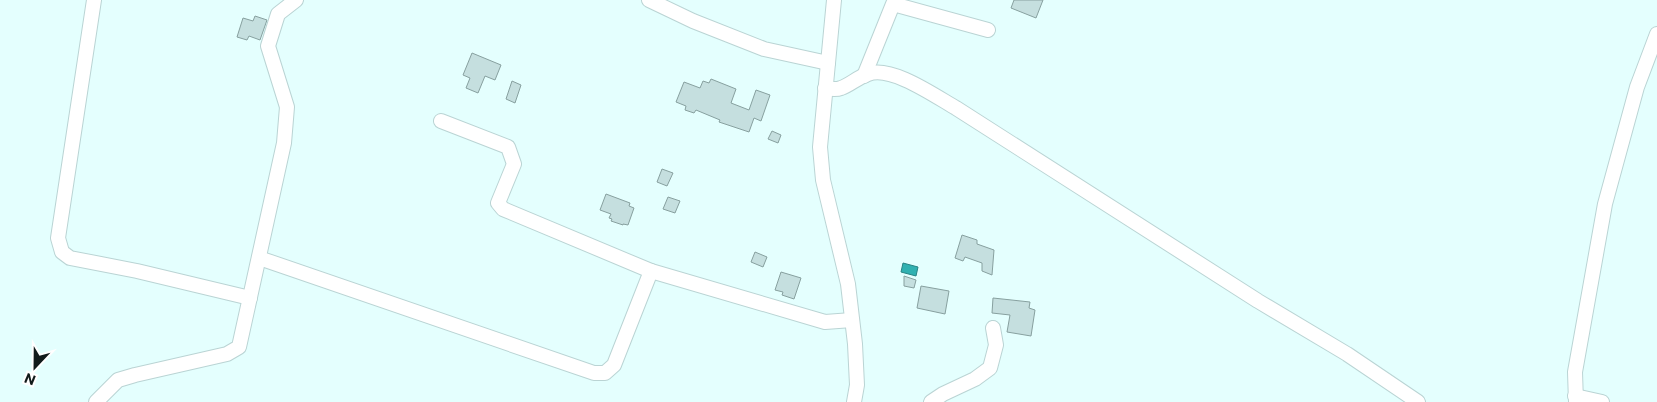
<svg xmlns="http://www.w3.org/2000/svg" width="1657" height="402" font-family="Commissioner,sans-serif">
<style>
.water{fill:#30b1b1;stroke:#278484}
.building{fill:#c5dfdf;stroke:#87a09f}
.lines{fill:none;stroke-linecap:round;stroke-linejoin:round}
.minor-casing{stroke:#bad4d4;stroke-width:16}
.minor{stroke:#fff;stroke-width:14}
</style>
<rect width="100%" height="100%" fill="#e4fffe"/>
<path class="water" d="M903,263L918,267L916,276L901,272Z"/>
<g class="building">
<path d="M1014,0H1043L1036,18L1011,8Z"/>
<path d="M255,16L267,20L260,40L249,36L247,40L237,37L243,18L253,21Z"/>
<path d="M472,53L501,65L495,80L485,76L478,93L466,88L470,78L463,75Z"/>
<path d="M711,79L736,89L731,103L749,110L756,90L770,95L761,121L754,118L749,132L719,122L720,120L696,110L694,113L685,110L686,106L676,102L684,82L700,88L703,81L709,83Z"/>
<path d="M512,81L521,85L515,103L506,99Z"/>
<path d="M772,131L781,135L778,143L768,139Z"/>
<path d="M662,169L673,173L667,186L657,182Z"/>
<path d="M606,194L630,203L629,206L634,208L628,225L623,224V225L611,221L612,219L609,218L611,214L600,210Z"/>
<path d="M668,197L680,201L675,213L663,209Z"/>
<path d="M962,235L977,240V244L994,250L992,275L982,271V263L965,257L963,261L955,258Z"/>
<path d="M755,252L767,257L763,267L751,262Z"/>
<path d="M781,272L801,278L794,299L782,295L783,292L775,290Z"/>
<path d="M904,276L916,280L914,288L904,286Z"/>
<path d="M921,286L949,291L945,314L917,308Z"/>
<path d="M993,298L1030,302L1029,308L1035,310L1031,336L1007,332L1010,315L992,313Z"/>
</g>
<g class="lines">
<defs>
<g id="minor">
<path d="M94,0L58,238L62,252L70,258L137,271L250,298"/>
<path d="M649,0L693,21L764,49L828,63"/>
<path d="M834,0L820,147L823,180L848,284L855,344L857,385L854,402"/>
<path d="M864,76L893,4L988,30"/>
<path d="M825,88C830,89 836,90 841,88C850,85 858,77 868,74C891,65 935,96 956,108L1258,301L1347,354L1418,402"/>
<path d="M259,258L594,373H605L614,365L651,271L503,209L498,203L514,164L508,147L441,121"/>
<path d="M651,271L825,322L852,320"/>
<path d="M1575,396L1602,402"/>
<path d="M96,402L118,380L135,375L227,354L239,347L284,143L287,107L268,46L278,14L296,0"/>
<path d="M931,402L943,394L975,379L990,368L996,345L993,328"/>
<path d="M1576,402L1575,372L1605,204L1637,87L1657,34"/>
</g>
</defs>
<use href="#minor" class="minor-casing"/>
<use href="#minor" class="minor"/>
</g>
<g transform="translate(35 367) rotate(202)" stroke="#ffffff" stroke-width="4" paint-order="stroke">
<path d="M0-4L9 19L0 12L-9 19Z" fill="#121b1b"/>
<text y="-8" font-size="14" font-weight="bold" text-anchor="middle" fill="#121b1b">N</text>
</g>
</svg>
